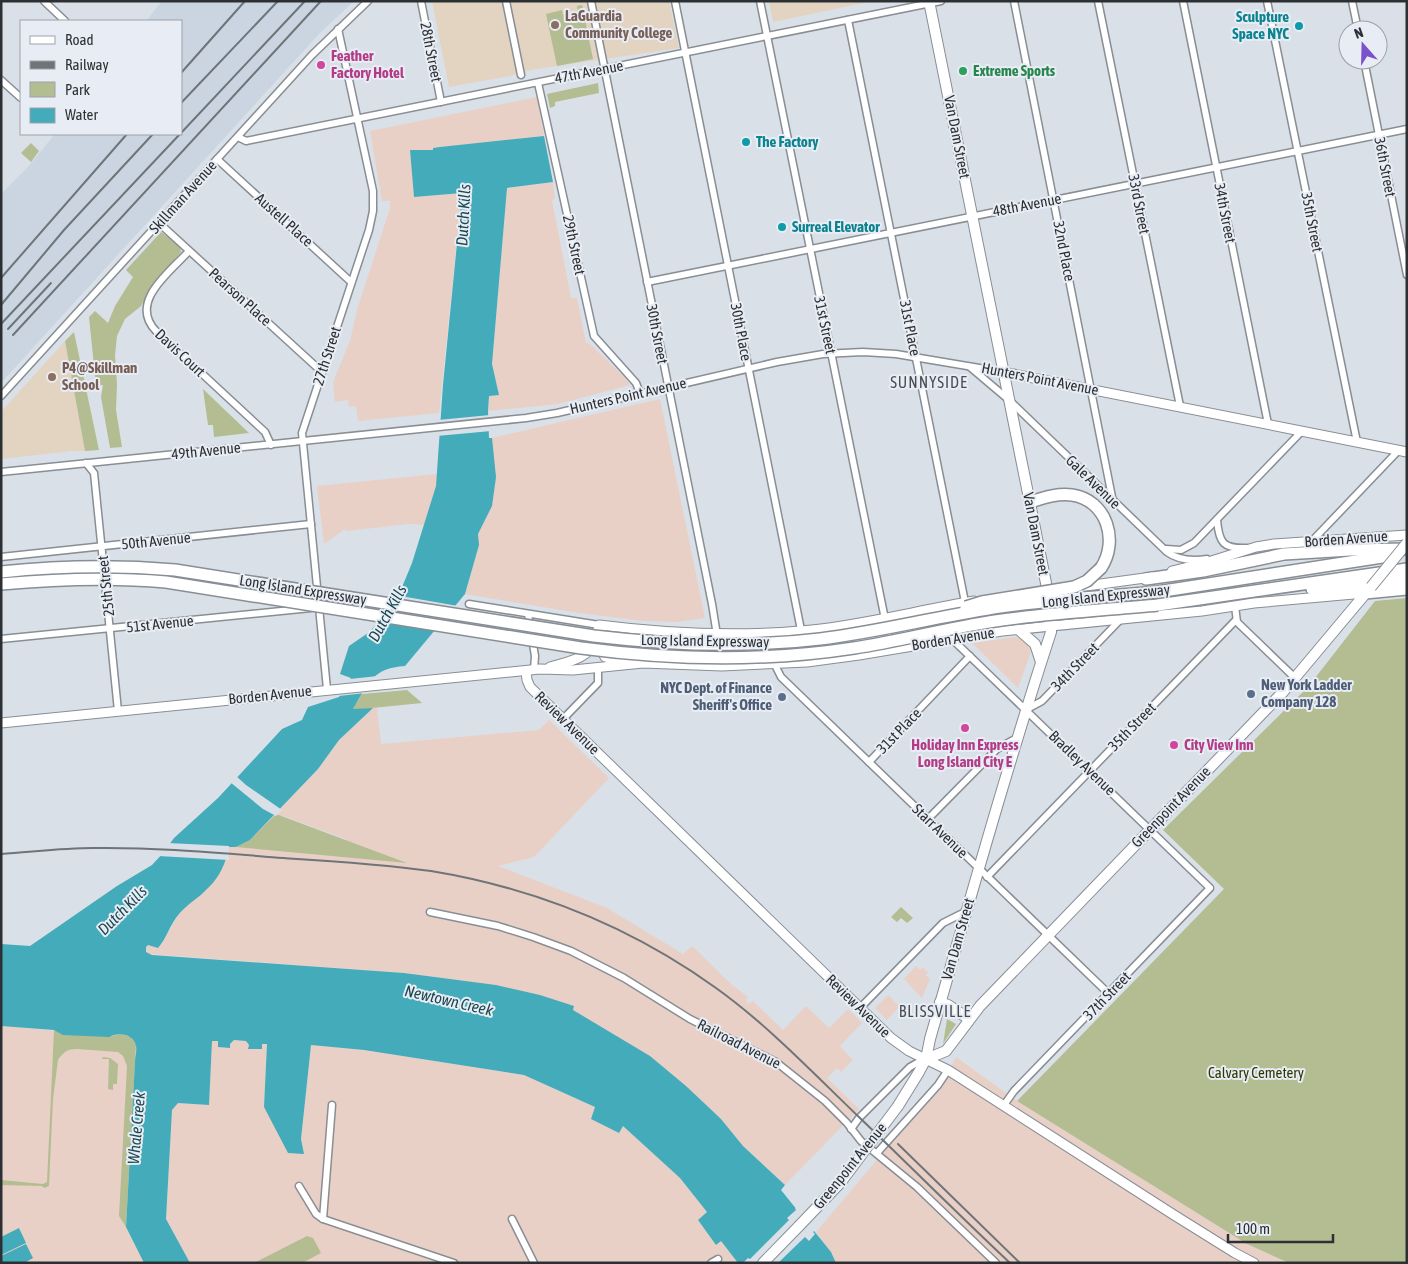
<svg xmlns="http://www.w3.org/2000/svg" width="1408" height="1264" font-family="'Asap Condensed',sans-serif">
<style>
.built{fill:#cad5e1}
.industrial{fill:#e8d0c6;fill-rule:evenodd}
.education{fill:#e3d3c1}
.green{fill:#b3bd91}
.water{fill:#43abba}
.pier{fill:#dae0e7}
.lines{fill:none;stroke-linecap:round;stroke-linejoin:round}
.street-casing{stroke:#888e94;stroke-width:9}
.secondary-casing{stroke:#888e94;stroke-width:11}
.primary-casing{stroke:#888e94;stroke-width:12}
.highway-casing{stroke:#888e94;stroke-width:14}
.street{stroke:#fff;stroke-width:6}
.secondary{stroke:#fff;stroke-width:9}
.primary{stroke:#fff;stroke-width:10}
.highway{stroke:#fff;stroke-width:11}
.rail{stroke:#6f7478;stroke-width:2}
.primary-bridge-casing{stroke:#888e94;stroke-width:12;stroke-linecap:butt}
.highway-bridge-casing{stroke:#888e94;stroke-width:14;stroke-linecap:butt}
.primary-bridge{stroke:#fff;stroke-width:10}
.highway-bridge{stroke:#fff;stroke-width:11}
.education-dot{fill:#8d6e63;stroke:#e8edf5;stroke-width:2}
.culture-dot{fill:#0f9aa8;stroke:#e8edf5;stroke-width:2}
.hotel-dot{fill:#d1479c;stroke:#e8edf5;stroke-width:2}
.leisure-dot{fill:#2e9e5b;stroke:#e8edf5;stroke-width:2}
.service-dot{fill:#5c6f8a;stroke:#e8edf5;stroke-width:2}
.labels{text-anchor:middle;stroke-width:4;stroke-linejoin:round;paint-order:stroke}
.education-label{font-size:15px;font-weight:bold;fill:#785e54;stroke:#e8edf5;text-anchor:start}
.culture-label{font-size:15px;font-weight:bold;fill:#0d838f;stroke:#e8edf5;text-anchor:start}
.street-label{font-size:15px;fill:#2d3032;stroke:#e8edf5}
.hotel-label{font-size:15px;font-weight:bold;fill:#b23c85;stroke:#e8edf5;text-anchor:start}
.leisure-label{font-size:15px;font-weight:bold;fill:#27864d;stroke:#e8edf5;text-anchor:start}
.service-label{font-size:15px;font-weight:bold;fill:#4e5e75;stroke:#e8edf5;text-anchor:start}
.park-label{font-size:15px;fill:#2f3700;stroke:#e8edf5}
.water-label{font-size:16px;font-style:italic;fill:#1a484f;stroke:#e8edf5}
.neighbourhood-label{font-size:16px;letter-spacing:1px;fill:#494e54;stroke:#e8edf5}
</style>
<rect width="100%" height="100%" fill="#dae0e7"/>
<path class="built" d="M162,1H354L319,34L1,383V194L27,168L55,134H181V21H146Z"/>
<g class="industrial">
<path d="M537,97L544,136L433,148V150H410L414,197L462,193L439,413L358,421L356,406L349,407L348,400L335,402L333,382L350,341L357,310L390,208V201H382L370,131Z"/>
<path d="M553,182L555,199L552,200L571,298H577L586,343L590,344L624,377L630,385L558,404L488,411L489,396L499,395L492,364L507,188Z"/>
<path d="M660,399L705,618L677,622L643,621L579,613L465,594L479,545L478,534L492,506V438Z"/>
<path d="M437,474L436,486L424,525L409,524L346,531L345,529L324,544L317,486Z"/>
<path d="M1016,637L1026,642L1030,649V655L1018,688L972,643Z"/>
<path d="M373,708H377L381,744L539,730L549,720L609,778L534,857L498,866L607,908L683,954L692,946L731,984L748,997L746,1001L749,1004L753,1001L783,1030L806,1006L829,1028L848,1009L862,1023L840,1046L853,1060L841,1072L837,1068L827,1078L859,1109L785,1185L743,1146L721,1119L573,1010L574,1006L495,985L404,973L148,954L146,952V947L148,945L158,947L163,942L177,917L229,847H236L250,840L318,769L339,740ZM280,815L346,839L347,840L311,832Z"/>
<path d="M916,966L920,970L923,967L928,973L926,975L930,979L922,998L904,979Z"/>
<path d="M888,995L897,1004L899,1003L901,1005L887,1020L875,1008Z"/>
<path d="M1,1026L131,1037L126,1227L144,1263H1Z"/>
<path d="M234,1040L246,1041L249,1045V1049H262V1044H267L264,1107L304,1154L301,1139L311,1045L364,1050L524,1075L595,1107L591,1119L623,1126L680,1178L707,1212L698,1220L716,1245L721,1241L738,1263H190L166,1219L172,1110L178,1103L209,1105L212,1041H218V1047L230,1048V1044Z"/>
<path d="M956,1057L1017,1101L1247,1244L1289,1263H836L816,1232L896,1137L940,1090Z"/>
</g>
<g class="education">
<path d="M432,1H669L679,48L530,70L510,76L449,87Z"/>
<path d="M769,1H873L773,22Z"/>
<path d="M65,341L85,451H72L1,459V412Z"/>
</g>
<g class="green">
<path d="M582,5L593,59L557,66L546,14L562,10L563,15L578,12L577,6Z"/>
<path d="M598,83L599,93L555,102V106L550,108L547,94Z"/>
<path d="M31,143L39,151L31,162L21,153Z"/>
<path d="M161,232L180,246L181,252L154,283L141,306L125,319L117,336L115,355L117,384L116,410L122,447L110,448L101,397L103,385H96L89,317L95,311L108,323L115,306L133,277L126,270Z"/>
<path d="M74,332L99,450L85,451L65,341Z"/>
<path d="M203,389L249,433L214,437L213,425H208Z"/>
<path d="M1407,598V1263H1289L1247,1244L1017,1101L1224,889L1163,830L1308,687L1375,601Z"/>
<path d="M407,690L422,703L352,710L362,694Z"/>
<path d="M276,814L407,863L236,847L250,840Z"/>
<path d="M901,907L913,918L907,923L901,918L897,922L891,917Z"/>
<path d="M947,1019L956,1024L943,1044Z"/>
<path d="M54,1030L59,1032L112,1036L121,1034L131,1037L136,1045L126,1227L119,1216L127,1066L123,1056L118,1052L77,1049C68,1049 63,1052 58,1060L53,1099L49,1186L44,1188L42,1186L1,1185V1180L43,1184L47,1182Z"/>
<path d="M103,1057L110,1058L118,1064L117,1084H113V1090L108,1089L109,1059H102Z"/>
<path d="M307,1236L313,1238L321,1253L302,1263H254Z"/>
</g>
<g class="water">
<path d="M544,136L553,182L507,188L492,364L499,395L489,396L488,411L489,438H492L496,477L492,506L478,534L479,545L465,594L405,666C372,668 368,684 353,709L373,708L339,740L318,769L250,840L236,847H229C226,862 220,877 208,888C199,898 187,904 179,914C170,924 167,938 158,948L148,945L146,947V952L152,955L404,973L496,985L540,995L574,1006L573,1010L650,1056L686,1086L721,1119L743,1146L785,1185L781,1190L831,1252L836,1263H738L721,1241L716,1245L698,1220L707,1212L680,1178L623,1126L619,1133L591,1119L595,1107L524,1075L364,1050L311,1045L301,1139L304,1154L288,1153L264,1107L267,1044H262V1049H248L249,1045L246,1041L234,1040L230,1044V1048L218,1047V1041H212L209,1105L178,1103L172,1110L166,1219L190,1263H144L126,1227L135,1062C135,1057 137,1051 136,1046C133,1033 118,1032 109,1037L63,1035L54,1030L1,1026V944L30,946L117,886L152,865L164,852L174,838L218,798L282,729L302,720L308,707L339,697L351,678L340,674L349,646L368,633L376,625L400,592L412,563L436,486L443,385L462,193L414,197L410,150H433V148L440,147Z"/>
<path d="M19,1228L26,1243L1,1255V1237Z"/>
<path d="M26,1244L33,1258L24,1263H1V1256Z"/>
</g>
<g class="pier">
<path d="M490,415L491,431L437,436L438,420Z"/>
<path d="M395,595L458,606L437,631L376,622Z"/>
<path d="M378,676L375,678L365,693L339,696L350,679Z"/>
<path d="M235,775L246,785L282,810L276,816L263,809L230,782Z"/>
<path d="M168,843L229,846V860L158,856L164,851Z"/>
<path d="M797,1206L816,1229L813,1232L815,1234L809,1241L805,1237L778,1263H743L748,1258L750,1259L789,1220L787,1218L796,1210L795,1208Z"/>
</g>
<g class="lines">
<defs>
<g id="street">
<path d="M44,1L65,21"/>
<path d="M421,1L441,102"/>
<path d="M506,1L521,75"/>
<path d="M591,1L712,604L721,660"/>
<path d="M675,1L802,635"/>
<path d="M760,1L890,644"/>
<path d="M1014,1L1113,502"/>
<path d="M1098,1L1180,406"/>
<path d="M1183,1L1268,424"/>
<path d="M1267,1L1357,442"/>
<path d="M1352,1L1358,30"/>
<path d="M848,20L970,627"/>
<path d="M1364,60L1407,275"/>
<path d="M1,80L21,98"/>
<path d="M538,83L594,336L636,383L640,393"/>
<path d="M238,137L246,141L941,1"/>
<path d="M217,159L351,282"/>
<path d="M159,223L322,372"/>
<path d="M189,251C170,272 128,302 156,331L265,432L271,445"/>
<path d="M647,282L1407,129"/>
<path d="M970,367L1009,400L1167,552C1179,561 1193,561 1207,559"/>
<path d="M1,396L312,55L368,1"/>
<path d="M86,463L94,473L118,711"/>
<path d="M1,472L526,418L557,413L777,362L823,354L863,352L896,354L1003,372"/>
<path d="M1217,520C1219,543 1223,549 1247,548"/>
<path d="M1312,541L1399,450"/>
<path d="M1166,549L1181,550L1194,543L1302,431"/>
<path d="M1,557L311,524"/>
<path d="M469,604L599,625"/>
<path d="M1235,606L1237,622L1295,678"/>
<path d="M528,614L535,656L534,670"/>
<path d="M1,639L311,608"/>
<path d="M952,639L1210,888L1014,1091L1004,1105"/>
<path d="M775,665L781,677L1109,994"/>
<path d="M327,689L302,433L369,230L373,211V191L338,29"/>
<path d="M1027,709L1042,701L1120,620"/>
<path d="M563,719L598,683V667"/>
<path d="M869,762L970,656"/>
<path d="M928,819L997,749L1017,738"/>
<path d="M987,877L1236,620"/>
<path d="M430,912L498,926L533,937L571,951L624,978L690,1019L776,1062L825,1101L847,1123L861,1141L917,1187L996,1263"/>
<path d="M860,1008L943,923L967,911"/>
<path d="M851,1129L859,1118L910,1067L924,1059"/>
<path d="M877,1153L938,1085L948,1070"/>
<path d="M299,1186L316,1214L323,1219L454,1263"/>
<path d="M323,1219L332,1105"/>
<path d="M512,1219L534,1263"/>
<path d="M711,1263L718,1259"/>
</g>
<g id="secondary">
<path d="M1003,372L1407,452"/>
<path d="M1172,571L1208,562L1256,547L1274,544L1407,535"/>
<path d="M1079,587L1152,577"/>
<path d="M600,647L605,657L623,662"/>
<path d="M550,667C578,659 594,658 599,625C670,634 741,637 812,630C867,624 920,610 974,601"/>
<path d="M526,671L527,680L530,687L891,1038L909,1051L948,1070L1174,1215L1235,1253L1254,1263"/>
<path d="M1,723L540,669L573,670L643,663L722,666L807,662L859,655L1002,631L1202,611L1254,603L1365,593"/>
</g>
<g id="primary">
<path d="M1018,629L1035,644L1041,662"/>
<path d="M940,1002L948,1005L969,1019"/>
<path d="M926,1059L946,1051L980,1006L1283,692L1371,587"/>
<path d="M898,1106L919,1072L926,1059L930,1039C969,903 1007,767 1051,632V626L1046,583L929,1"/>
<path d="M763,1263L799,1226"/>
</g>
<g id="highway">
<path d="M1030,502C1043,498 1057,493 1072,495C1107,500 1119,541 1101,568"/>
<path d="M1146,579L1203,571L1284,554L1350,550L1407,549"/>
<path d="M1312,589L1407,580"/>
<path d="M1157,592L1395,555"/>
<path d="M1365,593L1407,589"/>
<path d="M1158,605L1407,569"/>
</g>
</defs>
<use href="#street" class="street-casing"/>
<use href="#secondary" class="secondary-casing"/>
<use href="#primary" class="primary-casing"/>
<use href="#highway" class="highway-casing"/>
<use href="#street" class="street"/>
<use href="#secondary" class="secondary"/>
<use href="#primary" class="primary"/>
<use href="#highway" class="highway"/>
<g class="rail">
<path d="M181,73L245,1"/>
<path d="M181,103L278,1"/>
<path d="M181,133L305,1"/>
<path d="M1,278L127,134"/>
<path d="M1,305L64,230L153,134"/>
<path d="M1,324L180,134"/>
<path d="M8,329L51,283"/>
<path d="M13,335L321,1"/>
<path d="M1,854C32,852 62,848 93,848C156,847 219,853 283,858C332,861 382,864 431,871C534,888 631,927 716,988C769,1026 814,1074 861,1119C911,1167 960,1216 1010,1263"/>
<path d="M898,1144L1020,1263"/>
</g>
<defs>
<g id="primary-bridge">
<path d="M1371,587L1407,543"/>
<path d="M799,1226L841,1182L898,1106"/>
</g>
<g id="highway-bridge">
<path d="M1,572C60,566 116,565 175,570L594,636C669,645 745,648 820,639C877,632 931,618 988,609C1043,600 1101,597 1157,592"/>
<path d="M1,584C56,579 111,577 166,582L581,648C672,660 763,662 854,648C901,641 948,628 995,621C1049,613 1104,610 1158,605"/>
<path d="M966,607L982,602L1074,587L1087,581L1101,568"/>
</g>
</defs>
<use href="#primary-bridge" class="primary-bridge-casing"/>
<use href="#highway-bridge" class="highway-bridge-casing"/>
<use href="#primary-bridge" class="primary-bridge"/>
<use href="#highway-bridge" class="highway-bridge"/>
</g>
<g class="education-dot">
<circle cx="555" cy="25" r="5"/>
<circle cx="52" cy="377" r="5"/>
</g>
<g class="culture-dot">
<circle cx="1299" cy="26" r="5"/>
<circle cx="746" cy="142" r="5"/>
<circle cx="782" cy="227" r="5"/>
</g>
<g class="hotel-dot">
<circle cx="321" cy="65" r="5"/>
<circle cx="965" cy="728" r="5"/>
<circle cx="1174" cy="745" r="5"/>
</g>
<circle class="leisure-dot" cx="963" cy="71" r="5"/>
<g class="service-dot">
<circle cx="1251" cy="694" r="5"/>
<circle cx="782" cy="697" r="5"/>
</g>
<g class="labels">
<g class="education-label">
<text x="565" y="21">LaGuardia<tspan x="565" dy="17">Community College</tspan></text>
<text x="62" y="373">P4@Skillman<tspan x="62" dy="17">School</tspan></text>
</g>
<g class="culture-label">
<text x="1289" y="22" text-anchor="end">Sculpture<tspan x="1289" dy="17">Space NYC</tspan></text>
<text x="756" y="147">The Factory</text>
<text x="792" y="232">Surreal Elevator</text>
</g>
<g class="street-label">
<text transform="translate(431 52) rotate(79)" y="5">28th Street</text>
<text transform="translate(589 72) rotate(-11)" y="5">47th Avenue</text>
<text transform="translate(957 137) rotate(79)" y="5">Van Dam Street</text>
<text transform="translate(1385 167) rotate(79)" y="5">36th Street</text>
<text transform="translate(183 197) rotate(-48)" y="5">Skillman Avenue</text>
<text transform="translate(1139 204) rotate(79)" y="5">33rd Street</text>
<text transform="translate(1027 205) rotate(-11)" y="5">48th Avenue</text>
<text transform="translate(1225 213) rotate(79)" y="5">34th Street</text>
<text transform="translate(284 220) rotate(42)" y="5">Austell Place</text>
<text transform="translate(1312 222) rotate(79)" y="5">35th Street</text>
<text transform="translate(574 245) rotate(78)" y="5">29th Street</text>
<text transform="translate(1064 251) rotate(79)" y="5">32nd Place</text>
<text transform="translate(240 297) rotate(42)" y="5">Pearson Place</text>
<text transform="translate(825 325) rotate(78)" y="5">31st Street</text>
<text transform="translate(910 328) rotate(79)" y="5">31st Place</text>
<text transform="translate(741 332) rotate(79)" y="5">30th Place</text>
<text transform="translate(657 334) rotate(79)" y="5">30th Street</text>
<text transform="translate(180 353) rotate(43)" y="5">Davis Court</text>
<text transform="translate(327 356) rotate(-72)" y="5">27th Street</text>
<text transform="translate(1040 379) rotate(11)" y="5">Hunters Point Avenue</text>
<text transform="translate(628 396) rotate(-13)" y="5">Hunters Point Avenue</text>
<text transform="translate(206 451) rotate(-6)" y="5">49th Avenue</text>
<text transform="translate(1093 482) rotate(44)" y="5">Gale Avenue</text>
<text transform="translate(1036 534) rotate(79)" y="5">Van Dam Street</text>
<text transform="translate(1346 539) rotate(-4)" y="5">Borden Avenue</text>
<text transform="translate(156 541) rotate(-6)" y="5">50th Avenue</text>
<text transform="translate(106 586) rotate(-96)" y="5">25th Street</text>
<text transform="translate(303 590) rotate(9)" y="5">Long Island Expressway</text>
<text transform="translate(1106 596) rotate(-6)" y="5">Long Island Expressway</text>
<text transform="translate(160 624) rotate(-6)" y="5">51st Avenue</text>
<text transform="translate(953 639) rotate(-9)" y="5">Borden Avenue</text>
<text transform="translate(705 641) rotate(1)" y="5">Long Island Expressway</text>
<text transform="translate(1075 667) rotate(-46)" y="5">34th Street</text>
<text transform="translate(270 695) rotate(-6)" y="5">Borden Avenue</text>
<text transform="translate(567 723) rotate(44)" y="5">Review Avenue</text>
<text transform="translate(1132 727) rotate(-46)" y="5">35th Street</text>
<text transform="translate(899 731) rotate(-46)" y="5">31st Place</text>
<text transform="translate(1082 763) rotate(44)" y="5">Bradley Avenue</text>
<text transform="translate(1171 807) rotate(-46)" y="5">Greenpoint Avenue</text>
<text transform="translate(940 831) rotate(44)" y="5">Starr Avenue</text>
<text transform="translate(958 939) rotate(-74)" y="5">Van Dam Street</text>
<text transform="translate(1107 996) rotate(-46)" y="5">37th Street</text>
<text transform="translate(858 1006) rotate(44)" y="5">Review Avenue</text>
<text transform="translate(739 1044) rotate(27)" y="5">Railroad Avenue</text>
<text transform="translate(850 1166) rotate(-51)" y="5">Greenpoint Avenue</text>
</g>
<g class="hotel-label">
<text x="331" y="61">Feather<tspan x="331" dy="17">Factory Hotel</tspan></text>
<text x="965" y="750" text-anchor="middle">Holiday Inn Express<tspan x="965" dy="17">Long Island City E</tspan></text>
<text x="1184" y="750">City View Inn</text>
</g>
<g class="leisure-label">
<text x="973" y="76">Extreme Sports</text>
</g>
<g class="service-label">
<text x="1261" y="690">New York Ladder<tspan x="1261" dy="17">Company 128</tspan></text>
<text x="772" y="693" text-anchor="end">NYC Dept. of Finance<tspan x="772" dy="17">Sheriff's Office</tspan></text>
</g>
<g class="park-label">
<text x="1256" y="1078">Calvary Cemetery</text>
</g>
<g class="water-label">
<text transform="translate(463 215) rotate(-87)" y="6">Dutch Kills</text>
<text transform="translate(387 613) rotate(-61)" y="6">Dutch Kills</text>
<text transform="translate(122 910) rotate(-45)" y="6">Dutch Kills</text>
<text transform="translate(449 1000) rotate(13)" y="6">Newtown Creek</text>
<text transform="translate(136 1128) rotate(-85)" y="6">Whale Creek</text>
</g>
<g class="neighbourhood-label">
<text x="929" y="388">SUNNYSIDE</text>
<text x="935" y="1017">BLISSVILLE</text>
</g>
</g>
<rect width="1408" height="1264" fill="none" stroke="#2d3032" stroke-width="5"/>
<rect x="20" y="20" width="162" height="115" fill="#e8edf5" stroke="#9da1a7"/>
<rect x="30" y="36" width="25" height="8" fill="#ffffff" stroke="#9da1a7"/>
<text x="65" y="45" font-size="15" fill="#2d3032">Road</text>
<rect x="30" y="61" width="25" height="8" fill="#6f7478" stroke="#9da1a7"/>
<text x="65" y="70" font-size="15" fill="#2d3032">Railway</text>
<rect x="30" y="82" width="25" height="15" fill="#b3bd91" stroke="#9da1a7"/>
<text x="65" y="95" font-size="15" fill="#2d3032">Park</text>
<rect x="30" y="108" width="25" height="15" fill="#43abba" stroke="#9da1a7"/>
<text x="65" y="120" font-size="15" fill="#2d3032">Water</text>
<g transform="translate(1363 45) rotate(340)"><circle r="24" fill="#e8edf5" stroke="#9da1a7"/>
<path d="M0-4L9 19L0 12L-9 19Z" fill="#7b51ca"/>
<text y="-8" font-size="14" font-weight="bold" text-anchor="middle" fill="#2d3032">N</text>
</g>
<path d="M1228 1234v8h105v-8" fill="none" stroke="#2d3032" stroke-width="2.5"/>
<text x="1236" y="1234" font-size="15" fill="#2d3032" stroke="#e8edf5" stroke-width="4" paint-order="stroke">100 m</text>
</svg>
